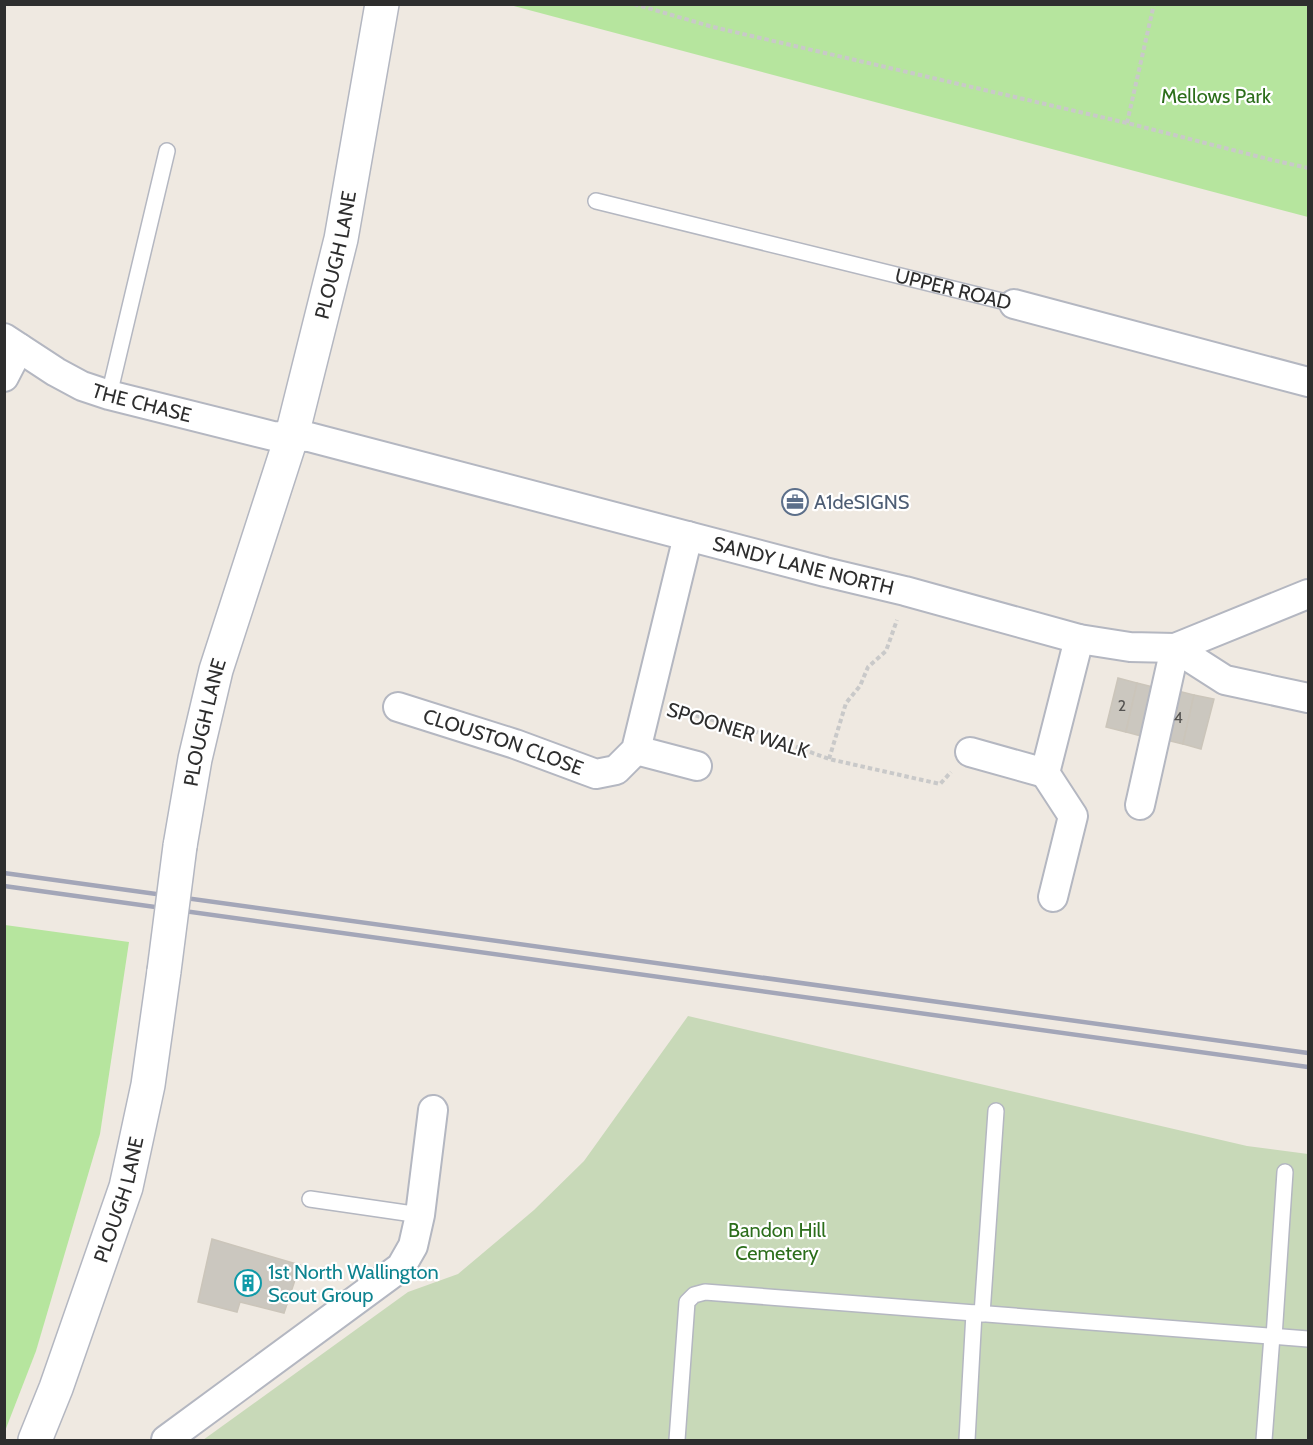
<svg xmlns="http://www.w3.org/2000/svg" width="1313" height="1445" font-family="Cabin,sans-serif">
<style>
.green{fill:#b6e59e}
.cemetery{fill:#c8d9b8}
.building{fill:#cbc7bf;stroke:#cbc5ba;stroke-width:1.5}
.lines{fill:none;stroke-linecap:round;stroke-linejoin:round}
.service-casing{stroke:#b4b7c1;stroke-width:18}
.minor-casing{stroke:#b4b7c1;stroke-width:32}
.secondary-casing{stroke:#b4b7c1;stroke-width:36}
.path{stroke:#c9c9c9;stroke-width:4;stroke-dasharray:4.5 3;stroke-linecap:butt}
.service{stroke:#fff;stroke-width:15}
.minor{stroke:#fff;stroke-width:28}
.secondary{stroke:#fff;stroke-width:33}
.rail{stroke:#a3a6b8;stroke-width:4.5}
.secondary-bridge-casing{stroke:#b4b7c1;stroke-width:36;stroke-linecap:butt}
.secondary-bridge{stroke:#fff;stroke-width:33}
.labels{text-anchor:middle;stroke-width:4.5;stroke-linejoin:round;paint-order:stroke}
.number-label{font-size:16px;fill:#555452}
.park-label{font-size:20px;fill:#2c6e1b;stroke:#fff}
.street-label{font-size:20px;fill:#2e2e2e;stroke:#fff}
.service-label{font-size:20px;fill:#4e5e75;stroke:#fff;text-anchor:start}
.culture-label{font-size:20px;fill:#0d838f;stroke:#fff;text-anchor:start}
</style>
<rect width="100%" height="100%" fill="#efe9e1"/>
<g class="green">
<path d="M510,5H1308V217Z"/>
<path d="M5,925L129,942L100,1134L36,1351L5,1431Z"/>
</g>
<path class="cemetery" d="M688,1016L1247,1146L1308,1154V1440H203L408,1292L458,1274L534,1210L584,1161Z"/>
<g class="building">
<path d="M1118,678L1137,683L1126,732L1106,727Z"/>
<path d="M1137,683L1157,688L1145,737L1126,732Z"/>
<path d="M1174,690L1194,695L1183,744L1162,739Z"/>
<path d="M1194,695L1214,699L1201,749L1183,744Z"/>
<path d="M212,1239L300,1265L284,1313L240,1302L237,1312L198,1302Z"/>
</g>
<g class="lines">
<defs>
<g id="service">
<path id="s1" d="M596,201L1014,304"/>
<path d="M109,395L167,151"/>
<path d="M310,1199L420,1215"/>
<path d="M982,1314L996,1111"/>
<path d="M1274,1337L1285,1172"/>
<path d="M677,1440L687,1302L694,1295L705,1292L1308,1339"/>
<path d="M967,1440L974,1313"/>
<path d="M1264,1440L1272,1336"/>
</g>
<g id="minor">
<path d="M1014,304L1308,382"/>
<path id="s2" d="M4,338L56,372L82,386L109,395L273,436L309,437L825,572L905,591L1079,639L1130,647L1175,648L1308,594"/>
<path d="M4,377L19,348"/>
<path d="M1175,648L1225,680L1308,698"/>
<path id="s3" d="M398,707L515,744L596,774L616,770L636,750L688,536"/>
<path d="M636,750L697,766"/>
<path d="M970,752L1045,773L1079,639"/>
<path d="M1045,773L1073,816L1053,897"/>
<path d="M1140,805L1175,648"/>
<path d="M166,1440L401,1267L413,1246L420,1215L433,1110"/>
</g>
<g id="secondary">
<path id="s4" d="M180,846L195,759L216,670L292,435L341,239L382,4"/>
<path id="s5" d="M35,1440L56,1388L126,1187L148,1085L164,971"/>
</g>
</defs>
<use href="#service" class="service-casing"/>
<use href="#minor" class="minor-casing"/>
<use href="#secondary" class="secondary-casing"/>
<g class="path">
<path d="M634,4L713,27L1127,123L1268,159L1308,168"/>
<path d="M1127,123L1154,4"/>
<path d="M674,710L748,729L829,759L940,784L951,772"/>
<path d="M829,759L846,703L860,686L868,667L886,651L897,620"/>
</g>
<use href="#service" class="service"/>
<use href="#minor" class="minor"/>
<use href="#secondary" class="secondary"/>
<g class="rail">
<path d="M4,873L1308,1053"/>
<path d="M4,886L1308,1067"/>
</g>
<defs>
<path id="secondary-bridge" d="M164,971L180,846"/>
</defs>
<use href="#secondary-bridge" class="secondary-bridge-casing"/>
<use href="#secondary-bridge" class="secondary-bridge"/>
</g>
<defs>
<symbol id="office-ring" viewBox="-11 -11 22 22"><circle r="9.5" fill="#fff" stroke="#5c6f8a" stroke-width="1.5"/><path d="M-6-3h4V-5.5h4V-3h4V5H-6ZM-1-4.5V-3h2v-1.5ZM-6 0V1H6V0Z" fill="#5c6f8a"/></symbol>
<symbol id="building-ring" viewBox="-11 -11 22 22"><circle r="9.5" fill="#fff" stroke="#0f9aa8" stroke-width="1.5"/><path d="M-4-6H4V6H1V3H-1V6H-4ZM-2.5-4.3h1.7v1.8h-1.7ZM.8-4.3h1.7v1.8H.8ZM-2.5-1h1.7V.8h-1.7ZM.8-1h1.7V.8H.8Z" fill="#0f9aa8"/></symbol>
</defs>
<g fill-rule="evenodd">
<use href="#office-ring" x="780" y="487" width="30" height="30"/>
<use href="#building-ring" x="233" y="1268" width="30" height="30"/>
</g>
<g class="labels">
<g class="number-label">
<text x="1122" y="711">2</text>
<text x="1178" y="723">4</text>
</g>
<g class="park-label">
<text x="1216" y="103">Mellows Park</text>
<text x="777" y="1237">Bandon Hill<tspan x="777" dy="23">Cemetery</tspan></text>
</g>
<g class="street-label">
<text dy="7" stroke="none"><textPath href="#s4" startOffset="612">PLOUGH LANE</textPath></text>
<text dy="7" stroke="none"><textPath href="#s1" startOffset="368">UPPER ROAD</textPath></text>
<text dy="7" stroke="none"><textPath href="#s2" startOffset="154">THE CHASE</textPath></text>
<text dy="7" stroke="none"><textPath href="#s2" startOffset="836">SANDY LANE NORTH</textPath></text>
<text dy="7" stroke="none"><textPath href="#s4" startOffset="126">PLOUGH LANE</textPath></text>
<text transform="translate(738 730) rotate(17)" y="7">SPOONER WALK</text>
<text dy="7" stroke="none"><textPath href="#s3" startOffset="111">CLOUSTON CLOSE</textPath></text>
<text dy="7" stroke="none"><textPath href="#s5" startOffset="255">PLOUGH LANE</textPath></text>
</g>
<g class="service-label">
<text x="814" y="509">A1deSIGNS</text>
</g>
<g class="culture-label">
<text x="268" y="1279">1st North Wallington<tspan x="268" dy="23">Scout Group</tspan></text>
</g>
</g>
<rect width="1313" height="1445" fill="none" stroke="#2e2e2e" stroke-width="12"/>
</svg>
